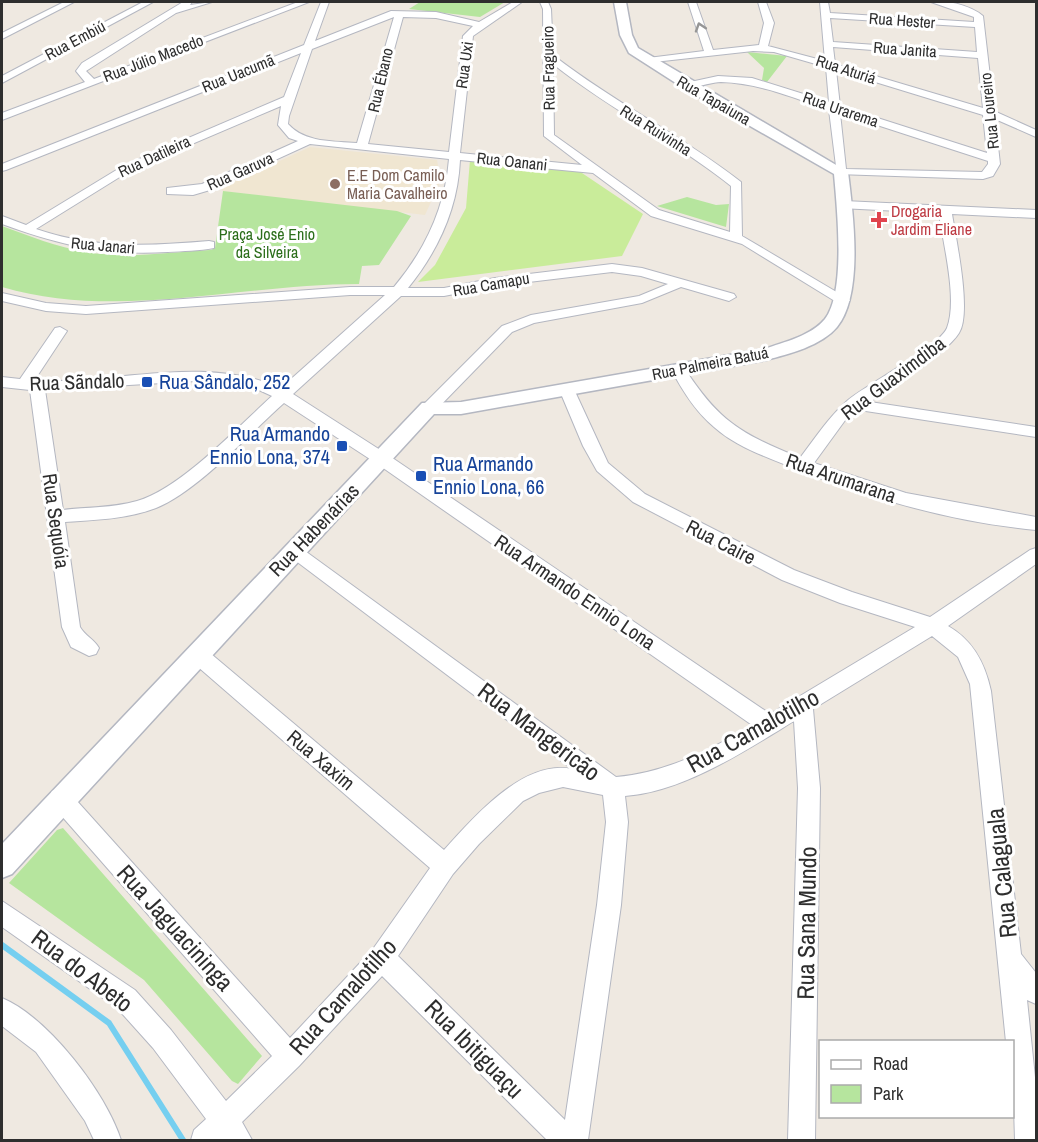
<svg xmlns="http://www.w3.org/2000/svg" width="1038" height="1142" font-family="'Archivo Narrow',sans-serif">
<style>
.education{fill:#f0e6d1}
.green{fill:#b6e59e}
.pitch{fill:#c9ec9a}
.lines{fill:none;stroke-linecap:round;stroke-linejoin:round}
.stream{stroke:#75cff0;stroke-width:6}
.minor-casing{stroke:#b4b7c1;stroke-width:2}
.tertiary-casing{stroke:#b4b7c1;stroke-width:3}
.minor{fill:#fff;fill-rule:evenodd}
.tertiary{fill:#fff;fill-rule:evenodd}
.oneway{stroke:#969696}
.education-dot{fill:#8d6e63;stroke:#fff;stroke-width:2}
.health-dot{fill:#e0444e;stroke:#fff;stroke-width:2}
.transit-dot{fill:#1a4fb4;stroke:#fff;stroke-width:2}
.labels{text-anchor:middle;stroke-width:6;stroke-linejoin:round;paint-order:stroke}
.far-street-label{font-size:16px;fill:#2e2e2e;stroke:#fff}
.far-education-label{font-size:16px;fill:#785e54;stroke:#fff;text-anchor:start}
.far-health-label{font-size:16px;fill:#be3a42;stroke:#fff;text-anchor:start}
.far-park-label{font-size:16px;fill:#2c6e1b;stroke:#fff}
.street-label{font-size:20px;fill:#2e2e2e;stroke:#fff}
.transit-label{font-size:20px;fill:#164399;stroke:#fff;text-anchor:start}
.near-street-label{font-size:24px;fill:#2e2e2e;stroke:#fff}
</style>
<rect width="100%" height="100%" fill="#efe9e1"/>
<path class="education" d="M310,147L437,160L441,180L425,215L223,191L221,188Z"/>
<g class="green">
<path d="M420,2H505L480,17L409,9Z"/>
<path d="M747,52L787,56L767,82L762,80L764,68Z"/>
<path d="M223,191L397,211L411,216L379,265L362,266L359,284C240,284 118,321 2,287V226C29,236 57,247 86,252C127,259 170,252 211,250L215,248Z"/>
<path d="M687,197L716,205L729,204L726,227L657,206Z"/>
<path d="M63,828L262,1056L238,1084L232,1081L144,980L9,883L57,830Z"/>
</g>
<path class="pitch" d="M470,160L579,171L643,214L622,256L418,282L435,265L466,208Z"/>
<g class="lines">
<path class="stream" d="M2,945L109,1023L183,1140"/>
<defs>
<g id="minor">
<path d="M64,2H74L2,39V33Z"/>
<path d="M143,2H153L2,83V76Z"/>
<path d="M183,2H192L190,5L212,2L176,13L86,71L94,79L298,2H309L2,120V113L85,82L76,71L82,63Z"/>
<path d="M321,2H329L315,41L391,11L436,12L479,22L513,2H522L473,36L460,153L582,165L544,136L543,9L540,2H548L551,9L553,55C613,102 681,135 741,182L742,236L850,300L848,303H838L742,244L651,216L593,173L460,160C458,208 438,251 408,288H444L495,278L612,264L642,268L734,294L736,297L729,301L681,287L642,303L534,323L512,332L434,412L429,413L421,408L424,404L502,326L531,315L639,296L668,284L641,276L612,272L495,286L444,296H401L293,394L388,455L770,714L915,627L840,603L782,580L633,502L597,471L583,446L559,389L562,385H572L608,463L645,494L794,570L852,592L930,617L1030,550L1036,548V564L948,626C973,640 985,663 991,691L1021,954L1036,973V1004L1027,1000L1036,1087V1140H1015L1012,1042H1006L970,684L958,657L932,636L813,709L820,788L815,1140H788L798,788L794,721C745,751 683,792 625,796L628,822L621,905L588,1140H547L382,976L299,1066L242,1122L252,1140H191L194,1130L206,1119L153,1048L117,1008L2,927V901L135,990L171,1030L226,1101L272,1056L52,805L49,798L52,791L60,788L68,791L290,1038L373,949L430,868L190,660L187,654L190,648L197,646L204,648L444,850C473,818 523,759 572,769L288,555L285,550L288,545L294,543L616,777C665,773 711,750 752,725L376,463L284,403C249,434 198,491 156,508C127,519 96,520 65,522L80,627C85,636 94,639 99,648L96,654L89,656L71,647L62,627L30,390L2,387V377L20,379L55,328L60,327L67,331L34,381C118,384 201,354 281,388L385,295H350L86,314L46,311L2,301V293L46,303L86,306L350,287H394C425,250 445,208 449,159L310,144L210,190L193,195L167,194V188L202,184L298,141L289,138L278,125L281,106L131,170L36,229C93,249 150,246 209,241L214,242V248C199,251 183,251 168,252C105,256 60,245 2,224V216L26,225L123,166L284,97L301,53L6,170L2,171V164L304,45ZM394,17L357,143C334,141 305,143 288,124L289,116L312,49ZM403,17L436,18L473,26L463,36L449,152L368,144ZM553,64C609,109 675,141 731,186L730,232L659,210L554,135ZM213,380L250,386L272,396C238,427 180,489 137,501C113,508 87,507 63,510L45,390ZM563,787L603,795L606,822L597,905L565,1120L398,956L453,874L479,844L523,801L539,793Z"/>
<path d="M688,2H696L713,50L759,45L764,23L758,2H766L774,23L768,46L825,61L820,2H828L830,13L974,22V17L931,2C947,0 970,5 983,16L994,111L1036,130V137L995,119L1000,164L993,176L983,179L837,174L829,110C794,98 759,83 721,82C710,82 690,91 681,84L718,76L752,78L829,102L826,67L774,52L753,51L645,63V59L648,58L704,51ZM830,18L975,27L977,52L833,42ZM833,47L978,58L983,108L835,64ZM836,70L983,115L987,153L840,106ZM840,113L988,161V164L982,172L846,169Z"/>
<path d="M844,201L1036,210V218L952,214C956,239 972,313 959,333C944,356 894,385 870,402L1036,427V437L859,410L846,419L814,463L906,493L1036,517V530C951,522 865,497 786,465C761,455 734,445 714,427C695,411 682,390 671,369L678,364L683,366C719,422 740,433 800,458C815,438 829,417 847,401C865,385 938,348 947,328C958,299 943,244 939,213L840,208L838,205Z"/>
<path d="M2,998C49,1018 106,1093 121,1140H94L85,1121L36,1052L2,1026Z"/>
</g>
<path id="tertiary" d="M614,2H626L632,35L638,48L848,172C853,213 864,294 837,327C821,346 789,354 766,360L461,414H434L12,874L2,878V844L422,403L461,402L764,349C784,342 811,336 825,319C846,292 837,208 834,174L682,87L629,53L620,35Z"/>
</defs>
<use href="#minor" class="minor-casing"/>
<use href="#tertiary" class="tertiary-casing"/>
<use href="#minor" class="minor"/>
<use href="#tertiary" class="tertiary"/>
</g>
<defs><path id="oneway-chevron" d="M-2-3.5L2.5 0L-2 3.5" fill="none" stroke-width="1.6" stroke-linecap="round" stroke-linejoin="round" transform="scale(1.5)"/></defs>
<use class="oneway" href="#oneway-chevron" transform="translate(700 27) rotate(-108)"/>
<circle class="education-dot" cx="335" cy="184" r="6"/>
<path class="health-dot" d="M876 211h6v6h6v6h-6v6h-6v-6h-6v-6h6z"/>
<g class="transit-dot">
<rect x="141" y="376" width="12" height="12" rx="3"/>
<rect x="336" y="440" width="12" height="12" rx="3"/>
<rect x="415" y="470" width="12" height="12" rx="3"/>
</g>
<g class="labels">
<g class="far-street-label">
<text transform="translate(902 20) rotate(4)" y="6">Rua Hester</text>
<text transform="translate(75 40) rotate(-28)" y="6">Rua Embiú</text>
<text transform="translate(905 49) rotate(4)" y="6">Rua Janita</text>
<text transform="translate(153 58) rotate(-21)" y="6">Rua Júlio Macedo</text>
<text transform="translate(464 65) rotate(-82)" y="6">Rua Uxi</text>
<text transform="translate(548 68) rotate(-91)" y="6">Rua Fragueiro</text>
<text transform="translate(846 69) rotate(18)" y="6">Rua Aturiá</text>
<text transform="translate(238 73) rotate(-22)" y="6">Rua Uacumã</text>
<text transform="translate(380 80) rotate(-77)" y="6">Rua Ébano</text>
<text transform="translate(714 100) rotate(30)" y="6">Rua Tapaiuna</text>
<text transform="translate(841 109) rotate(19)" y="6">Rua Urarema</text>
<text transform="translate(989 111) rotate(-96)" y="6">Rua Loureiro</text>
<text transform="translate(656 130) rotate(32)" y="6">Rua Ruivinha</text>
<text transform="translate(154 156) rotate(-25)" y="6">Rua Datileira</text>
<text transform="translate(512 161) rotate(6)" y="6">Rua Oanani</text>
<text transform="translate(240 171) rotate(-24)" y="6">Rua Garuva</text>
<text transform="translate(103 245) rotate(5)" y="6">Rua Janari</text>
<text transform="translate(491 284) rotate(-10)" y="6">Rua Camapu</text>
<text transform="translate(710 363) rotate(-11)" y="6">Rua Palmeira Batuá</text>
</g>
<g class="far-education-label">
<text x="347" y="181">E.E Dom Camilo<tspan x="347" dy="18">Maria Cavalheiro</tspan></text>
</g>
<g class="far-health-label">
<text x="891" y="217">Drogaria<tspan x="891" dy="18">Jardim Eliane</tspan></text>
</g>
<g class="far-park-label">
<text x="267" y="240">Praça José Enio<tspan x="267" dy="18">da Silveira</tspan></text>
</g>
<g class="street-label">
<text transform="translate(893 378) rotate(-37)" y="7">Rua Guaximdiba</text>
<text transform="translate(77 382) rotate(-2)" y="7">Rua Sãndalo</text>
<text transform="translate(841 478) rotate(19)" y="7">Rua Arumarana</text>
<text transform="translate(56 521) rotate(82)" y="7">Rua Sequóia</text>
<text transform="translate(314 530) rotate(-46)" y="7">Rua Habenárias</text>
<text transform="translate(721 542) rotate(27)" y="7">Rua Caire</text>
<text transform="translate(575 592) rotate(34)" y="7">Rua Armando Ennio Lona</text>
<text transform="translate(321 760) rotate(40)" y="7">Rua Xaxim</text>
</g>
<g class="transit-label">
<text x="159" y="389">Rua Sândalo, 252</text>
<text x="330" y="441" text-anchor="end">Rua Armando<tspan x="330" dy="23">Ennio Lona, 374</tspan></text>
<text x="433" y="471">Rua Armando<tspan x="433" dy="23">Ennio Lona, 66</tspan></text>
</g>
<g class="near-street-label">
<text transform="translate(753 731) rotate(-29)" y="8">Rua Camalotilho</text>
<text transform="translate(539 732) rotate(37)" y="8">Rua Mangericão</text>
<text transform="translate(1002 873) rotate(-96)" y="8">Rua Calaguala</text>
<text transform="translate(807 923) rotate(-89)" y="8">Rua Sana Mundo</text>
<text transform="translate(175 928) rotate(48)" y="8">Rua Jaguacininga</text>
<text transform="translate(82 971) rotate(37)" y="8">Rua do Abeto</text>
<text transform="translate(343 997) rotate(-48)" y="8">Rua Camalotilho</text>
<text transform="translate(474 1049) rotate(45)" y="8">Rua Ibitiguaçu</text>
</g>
</g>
<rect width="1038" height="1142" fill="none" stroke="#2e2e2e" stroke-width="6"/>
<rect x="819" y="1040" width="195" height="78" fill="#ffffff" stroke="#ababab" stroke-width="1.5"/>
<rect x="831" y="1060" width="30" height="9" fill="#ffffff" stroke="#ababab" stroke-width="1.5"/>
<text x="873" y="1070" font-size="18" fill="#2e2e2e">Road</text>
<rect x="831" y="1085" width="30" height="18" fill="#b6e59e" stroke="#ababab" stroke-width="1.5"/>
<text x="873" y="1100" font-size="18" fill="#2e2e2e">Park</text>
</svg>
